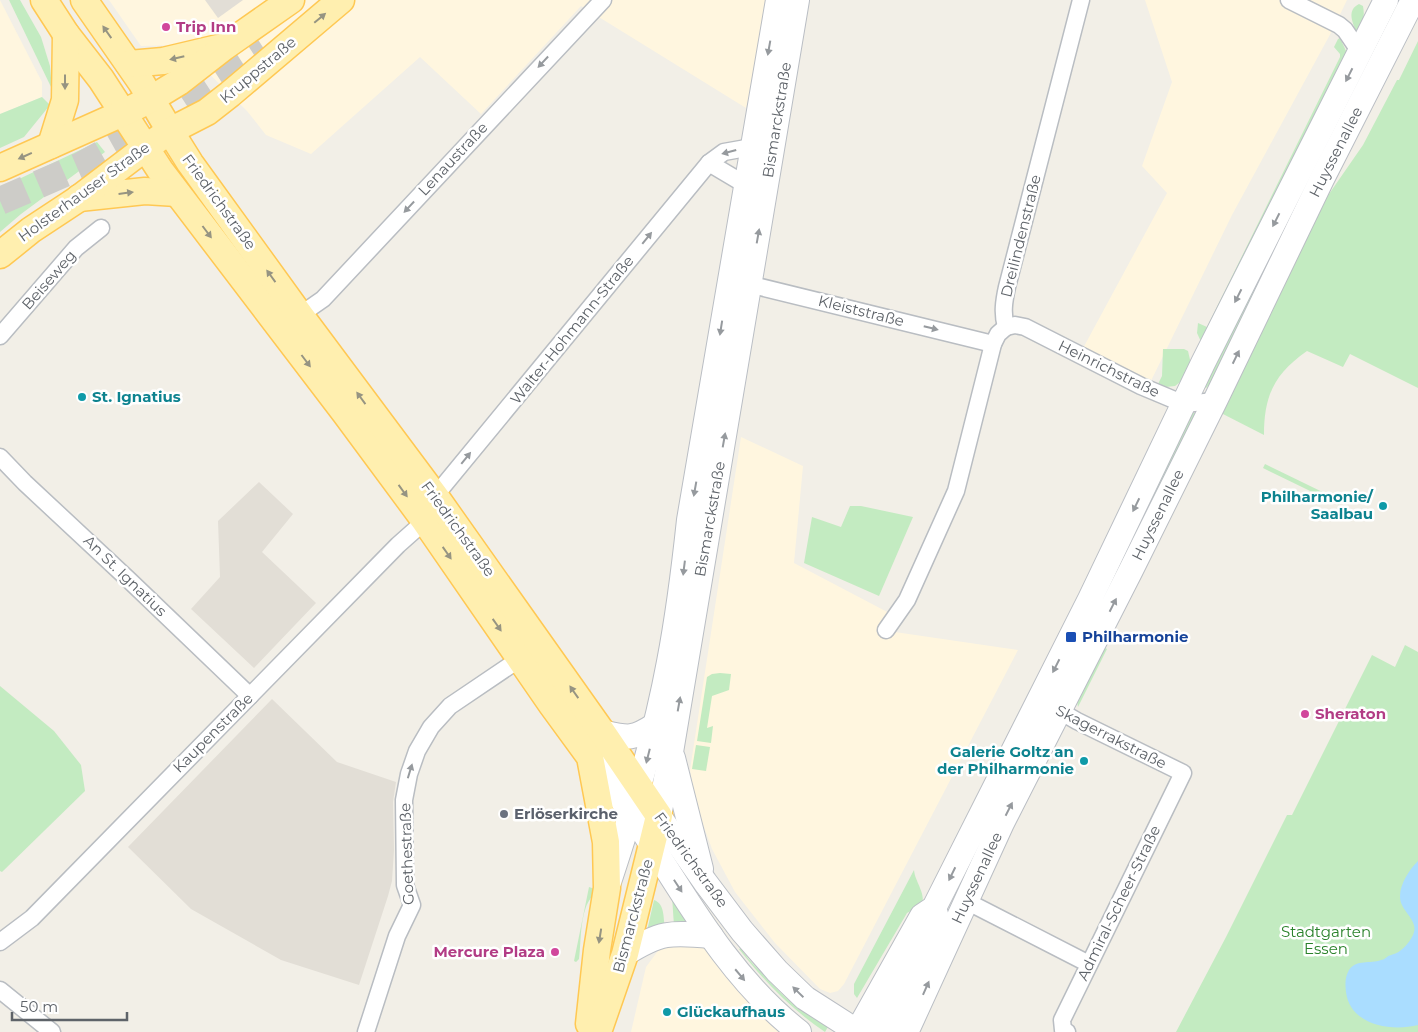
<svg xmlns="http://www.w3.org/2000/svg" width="1418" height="1032" font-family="Montserrat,sans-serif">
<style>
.commercial{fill:#fff6df}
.education{fill:#e2ded6}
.green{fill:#c3ebc1}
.water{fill:#adf}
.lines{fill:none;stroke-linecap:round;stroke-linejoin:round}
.highway-tunnel{stroke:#cdccc8;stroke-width:28;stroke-dasharray:28 14;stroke-linecap:butt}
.street-casing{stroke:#b9bdc2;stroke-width:19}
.secondary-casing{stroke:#babec4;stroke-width:26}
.primary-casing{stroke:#ffc853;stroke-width:29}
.street{stroke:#fff;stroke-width:16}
.secondary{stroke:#fff;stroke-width:24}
.primary{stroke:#ffefaf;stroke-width:26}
.oneway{fill:#969482}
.oneway2{fill:#969a9e}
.hotel-dot{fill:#d1479c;stroke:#fff;stroke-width:2}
.culture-dot{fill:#0f9aa8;stroke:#fff;stroke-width:2}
.transit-dot{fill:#1a4fb4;stroke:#fff;stroke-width:2}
.worship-dot{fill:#6b7280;stroke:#fff;stroke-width:2}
.labels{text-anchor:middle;stroke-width:5;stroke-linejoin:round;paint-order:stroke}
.hotel-label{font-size:15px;font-weight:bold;fill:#b23c85;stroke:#fff;text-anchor:start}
.street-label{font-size:15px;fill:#5e6369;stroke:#fff}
.culture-label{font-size:15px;font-weight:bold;fill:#0d838f;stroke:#fff;text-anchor:start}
.transit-label{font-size:15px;font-weight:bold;fill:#164399;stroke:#fff;text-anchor:start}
.worship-label{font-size:15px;font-weight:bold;fill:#5b616d;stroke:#fff;text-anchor:start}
.park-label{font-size:15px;fill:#2a822b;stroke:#fff}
</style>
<rect width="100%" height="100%" fill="#f2efe7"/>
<g class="commercial">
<path d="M0,0L42,82V97L0,114Z"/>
<path d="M109,0H776L746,108L581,6L481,114L420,57L311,154L266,135L247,111L180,45L141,46Z"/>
<path d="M1145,0H1347L1333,29L1232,215L1148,387L1081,352L1167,193L1142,166L1172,82Z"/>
<path d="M741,437L803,466L794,563L893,615L888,631L1018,650L844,984L838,991L830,993L820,989L775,943L735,892L712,849L696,805L690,770Z"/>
<path d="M669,936L706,937L794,1032H631L646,967Z"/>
</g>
<g class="education">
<path d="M205,0H243L218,18Z"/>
<path d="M259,482L293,514L262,552L316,603L254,668L191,609L220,577L218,521Z"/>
<path d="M272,699L337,762L396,782L393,802L394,850L392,881L388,896L359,985L281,960L191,909L128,847Z"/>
</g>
<g class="green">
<path d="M9,0H20L41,37L50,66L52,89Z"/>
<path d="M1359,4L1363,6C1365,17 1363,22 1359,32L1356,31C1352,21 1347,10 1359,4Z"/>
<path d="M1340,38L1347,53L1203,346L1197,333L1198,323L1207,327L1340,57V54L1334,47L1338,39Z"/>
<path d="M1418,41V388L1350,354L1343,367L1307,351C1274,374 1264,396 1264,435L1219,412L1320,207L1363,145L1397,80H1399Z"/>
<path d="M42,97L50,105L24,137L0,148V114Z"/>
<path d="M97,142L105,152L21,214L0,232V188Z"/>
<path d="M1318,161L1217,377L1206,388L1203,387Z"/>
<path d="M1163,349H1184L1188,351L1191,364L1184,379L1175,386L1166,387L1157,386L1162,376Z"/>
<path d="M1192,413H1197L1152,506L1149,505L1168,457Z"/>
<path d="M1265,464L1341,501L1339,505L1263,468Z"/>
<path d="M850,506H861L913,517L879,596L804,563L812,517L841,527Z"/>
<path d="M1405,645L1418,652V1032H1176L1226,937L1287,815H1292L1372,655L1395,667Z"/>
<path d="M1102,646L1107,649L1078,707L1077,701Z"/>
<path d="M720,673L731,674L729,690L712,696L707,728L713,726L711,743L697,741L707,677L712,674Z"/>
<path d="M0,686L54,731L81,765L85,791L2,872L0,871Z"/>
<path d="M696,745L710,747L706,771L692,769Z"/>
<path d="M914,870C915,882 926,893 922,905L907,913L857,998L854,994V984Z"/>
<path d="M589,887L595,889C593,896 588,901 586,907C580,923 581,943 579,959L576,962L574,961Z"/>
<path d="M672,896L692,926H674Z"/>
<path d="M654,900C665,904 663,917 665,927L647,931Z"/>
<path d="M741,948C746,957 754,965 761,972C780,993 802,1016 829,1025L825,1032C792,1010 763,980 739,949Z"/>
</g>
<path class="water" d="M1418,861V1025C1391,1032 1350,1025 1346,992C1345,984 1345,977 1349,970C1357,959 1370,964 1381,960C1385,959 1384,959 1387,957C1389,955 1392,955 1394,954C1402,952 1412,940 1414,932C1417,922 1406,914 1402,905C1395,891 1408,871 1418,861Z"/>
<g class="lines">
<path class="highway-tunnel" d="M0,201L81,166L152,126L266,52"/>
<defs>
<g id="street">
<path d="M1289,0L1339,25L1345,30L1360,52"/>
<path d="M709,163L746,185"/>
<path d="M740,282L993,344"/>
<path d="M300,315L323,299L603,0"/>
<path d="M1006,327C1002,313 1004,301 1007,287L1081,0"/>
<path d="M1006,327L1015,325L1025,327L1141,386L1184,404L1215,401"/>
<path d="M0,336L76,248L101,228"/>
<path d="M0,457L25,483L129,580L250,696"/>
<path d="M435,496L709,163L724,152L752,147"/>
<path d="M886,630L907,600L956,491L993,344L998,334L1006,327"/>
<path d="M1051,706L1077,721L1183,773L1062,1020L1063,1030L1067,1032"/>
<path d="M966,901L1089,964"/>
<path d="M0,942L32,918L398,545L425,521"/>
<path d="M0,990L52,1032"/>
<path d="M366,1032L397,936L412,905L405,885L404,800L409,774L417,751L431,727L450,706L521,658"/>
</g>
<g id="secondary">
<path d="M797,0L671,752L659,816L705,882L742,931L777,971L805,998L858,1032"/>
<path d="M602,732C628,738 632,740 655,725"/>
<path d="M590,757C605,776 620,796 633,816C683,892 726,975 799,1032"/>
<path d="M673,758L701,869"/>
<path d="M609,882C633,809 655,737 669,662C678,615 684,567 689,520L778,0"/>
<path d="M625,954C660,932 670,932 711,936"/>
<path d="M857,1032L922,916L934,908L1090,599L1203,363L1386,0"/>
<path d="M881,1032L883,1027L938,921L934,908"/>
<path d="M905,1032L909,1026L1002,823L1131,570L1215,401L1322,179L1413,0"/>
</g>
<g id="primary">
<path d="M44,0L66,34L101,79L160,170L345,413L425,521L552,705L590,757L606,842L607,888L597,950L589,1024"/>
<path d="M84,0L141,82L170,131L190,163L300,315L435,496L602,732L659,816L625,954L598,1032"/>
<path d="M129,64L163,61L218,48"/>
<path d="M51,145L65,100L66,34"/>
<path d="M0,168L123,113L151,99L179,82L224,47L291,0"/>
<path d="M79,198L145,191L177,193"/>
<path d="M0,255L31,230L78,199L145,148L170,131L207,112L230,94L341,0"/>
</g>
</defs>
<use href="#street" class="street-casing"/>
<use href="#secondary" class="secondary-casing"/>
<use href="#primary" class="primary-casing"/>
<use href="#street" class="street"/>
<use href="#secondary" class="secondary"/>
<use href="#primary" class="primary"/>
</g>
<defs><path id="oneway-solid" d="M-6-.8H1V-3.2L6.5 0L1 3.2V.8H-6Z" transform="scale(1.25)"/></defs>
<g class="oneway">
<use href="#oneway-solid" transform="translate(320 18) rotate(-40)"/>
<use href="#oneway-solid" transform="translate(107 32) rotate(-125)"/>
<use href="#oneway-solid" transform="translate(177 58) rotate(167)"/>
<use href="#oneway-solid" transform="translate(65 82) rotate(90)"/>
<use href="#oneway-solid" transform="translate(25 156) rotate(156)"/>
<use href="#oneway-solid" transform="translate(126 193) rotate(-7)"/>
<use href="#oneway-solid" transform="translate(207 232) rotate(53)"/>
<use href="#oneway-solid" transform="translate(271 276) rotate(-126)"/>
<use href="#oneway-solid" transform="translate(306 361) rotate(53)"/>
<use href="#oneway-solid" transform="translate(361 398) rotate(-126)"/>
<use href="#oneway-solid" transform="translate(403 491) rotate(54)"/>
<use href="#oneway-solid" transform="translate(447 553) rotate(55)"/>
<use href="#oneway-solid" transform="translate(497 625) rotate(55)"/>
<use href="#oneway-solid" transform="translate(574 692) rotate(-125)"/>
<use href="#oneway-solid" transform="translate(600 936) rotate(99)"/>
</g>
<g class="oneway2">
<use href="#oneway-solid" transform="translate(769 48) rotate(100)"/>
<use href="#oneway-solid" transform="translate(543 62) rotate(133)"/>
<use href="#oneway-solid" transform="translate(1349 75) rotate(117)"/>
<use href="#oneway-solid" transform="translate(729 152) rotate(165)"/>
<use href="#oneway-solid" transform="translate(409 207) rotate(133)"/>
<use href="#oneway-solid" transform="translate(1276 220) rotate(117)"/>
<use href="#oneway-solid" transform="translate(758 236) rotate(-80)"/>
<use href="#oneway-solid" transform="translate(647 238) rotate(-51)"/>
<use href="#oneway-solid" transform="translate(1238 296) rotate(117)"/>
<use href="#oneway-solid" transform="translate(721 328) rotate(99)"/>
<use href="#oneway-solid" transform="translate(931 328) rotate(14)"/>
<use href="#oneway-solid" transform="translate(1236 357) rotate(-64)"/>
<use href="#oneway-solid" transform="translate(724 440) rotate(-80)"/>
<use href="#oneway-solid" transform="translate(466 458) rotate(-51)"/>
<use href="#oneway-solid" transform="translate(695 489) rotate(100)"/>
<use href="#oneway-solid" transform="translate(1136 505) rotate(116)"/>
<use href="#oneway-solid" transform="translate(684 568) rotate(97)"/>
<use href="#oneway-solid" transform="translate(1113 605) rotate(-63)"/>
<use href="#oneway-solid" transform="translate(1056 666) rotate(117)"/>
<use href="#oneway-solid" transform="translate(679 704) rotate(-80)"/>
<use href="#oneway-solid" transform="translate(648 756) rotate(104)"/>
<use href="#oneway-solid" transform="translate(410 771) rotate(-73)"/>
<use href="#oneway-solid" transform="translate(1009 809) rotate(-63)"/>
<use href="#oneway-solid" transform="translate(952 874) rotate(116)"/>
<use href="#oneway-solid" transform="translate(678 886) rotate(57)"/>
<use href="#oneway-solid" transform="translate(740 975) rotate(50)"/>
<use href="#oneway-solid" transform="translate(926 988) rotate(-66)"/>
<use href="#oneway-solid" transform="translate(798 992) rotate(-136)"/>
</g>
<g class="hotel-dot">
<circle cx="166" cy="27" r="5"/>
<circle cx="1305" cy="714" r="5"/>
<circle cx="555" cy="952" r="5"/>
</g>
<g class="culture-dot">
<circle cx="82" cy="397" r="5"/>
<circle cx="1383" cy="506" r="5"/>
<circle cx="1084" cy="761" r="5"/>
<circle cx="667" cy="1012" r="5"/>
</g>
<rect class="transit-dot" x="1065" y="631" width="12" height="12" rx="2.5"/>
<circle class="worship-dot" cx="504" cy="814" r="5"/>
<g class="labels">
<g class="hotel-label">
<text x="176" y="32">Trip Inn</text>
<text x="1315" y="719">Sheraton</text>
<text x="545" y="957" text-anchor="end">Mercure Plaza</text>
</g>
<g class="street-label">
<text transform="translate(258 70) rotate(-40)" y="5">Kruppstraße</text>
<text transform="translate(777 120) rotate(-81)" y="5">Bismarckstraße</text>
<text transform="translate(1336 152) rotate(-63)" y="5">Huyssenallee</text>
<text transform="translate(453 159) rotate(-47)" y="5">Lenaustraße</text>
<text transform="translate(84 192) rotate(-36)" y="5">Holsterhauser Straße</text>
<text transform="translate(219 202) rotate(54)" y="5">Friedrichstraße</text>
<text transform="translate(1021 236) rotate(-76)" y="5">Dreilindenstraße</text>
<text transform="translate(49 280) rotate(-49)" y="5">Beiseweg</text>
<text transform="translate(861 311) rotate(14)" y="5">Kleiststraße</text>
<text transform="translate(572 330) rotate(-51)" y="5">Walter-Hohmann-Straße</text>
<text transform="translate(1109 369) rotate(26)" y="5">Heinrichstraße</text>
<text transform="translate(1158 515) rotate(-64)" y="5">Huyssenallee</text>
<text transform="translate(710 519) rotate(-80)" y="5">Bismarckstraße</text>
<text transform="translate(458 529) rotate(54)" y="5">Friedrichstraße</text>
<text transform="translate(125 576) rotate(44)" y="5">An St. Ignatius</text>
<text transform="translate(213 733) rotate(-45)" y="5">Kaupenstraße</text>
<text transform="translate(1111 737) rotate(27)" y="5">Skagerrakstraße</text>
<text transform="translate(407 854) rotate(-92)" y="5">Goethestraße</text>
<text transform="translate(691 860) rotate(54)" y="5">Friedrichstraße</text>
<text transform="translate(977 878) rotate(-65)" y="5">Huyssenallee</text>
<text transform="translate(1119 903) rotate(-64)" y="5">Admiral-Scheer-Straße</text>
<text transform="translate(633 916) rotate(-75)" y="5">Bismarckstraße</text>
</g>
<g class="culture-label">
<text x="92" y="402">St. Ignatius</text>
<text x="1373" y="502" text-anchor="end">Philharmonie/<tspan x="1373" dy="17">Saalbau</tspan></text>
<text x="1074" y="757" text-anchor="end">Galerie Goltz an<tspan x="1074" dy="17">der Philharmonie</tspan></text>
<text x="677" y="1017">Glückaufhaus</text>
</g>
<g class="transit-label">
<text x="1082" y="642">Philharmonie</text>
</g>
<g class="worship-label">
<text x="514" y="819">Erlöserkirche</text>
</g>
<g class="park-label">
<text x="1326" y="937">Stadtgarten<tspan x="1326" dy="17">Essen</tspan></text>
</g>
</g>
<path d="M12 1012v8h115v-8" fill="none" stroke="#5e6369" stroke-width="2.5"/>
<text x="20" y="1012" font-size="15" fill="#5e6369" stroke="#ffffff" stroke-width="4" paint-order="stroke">50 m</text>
</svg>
